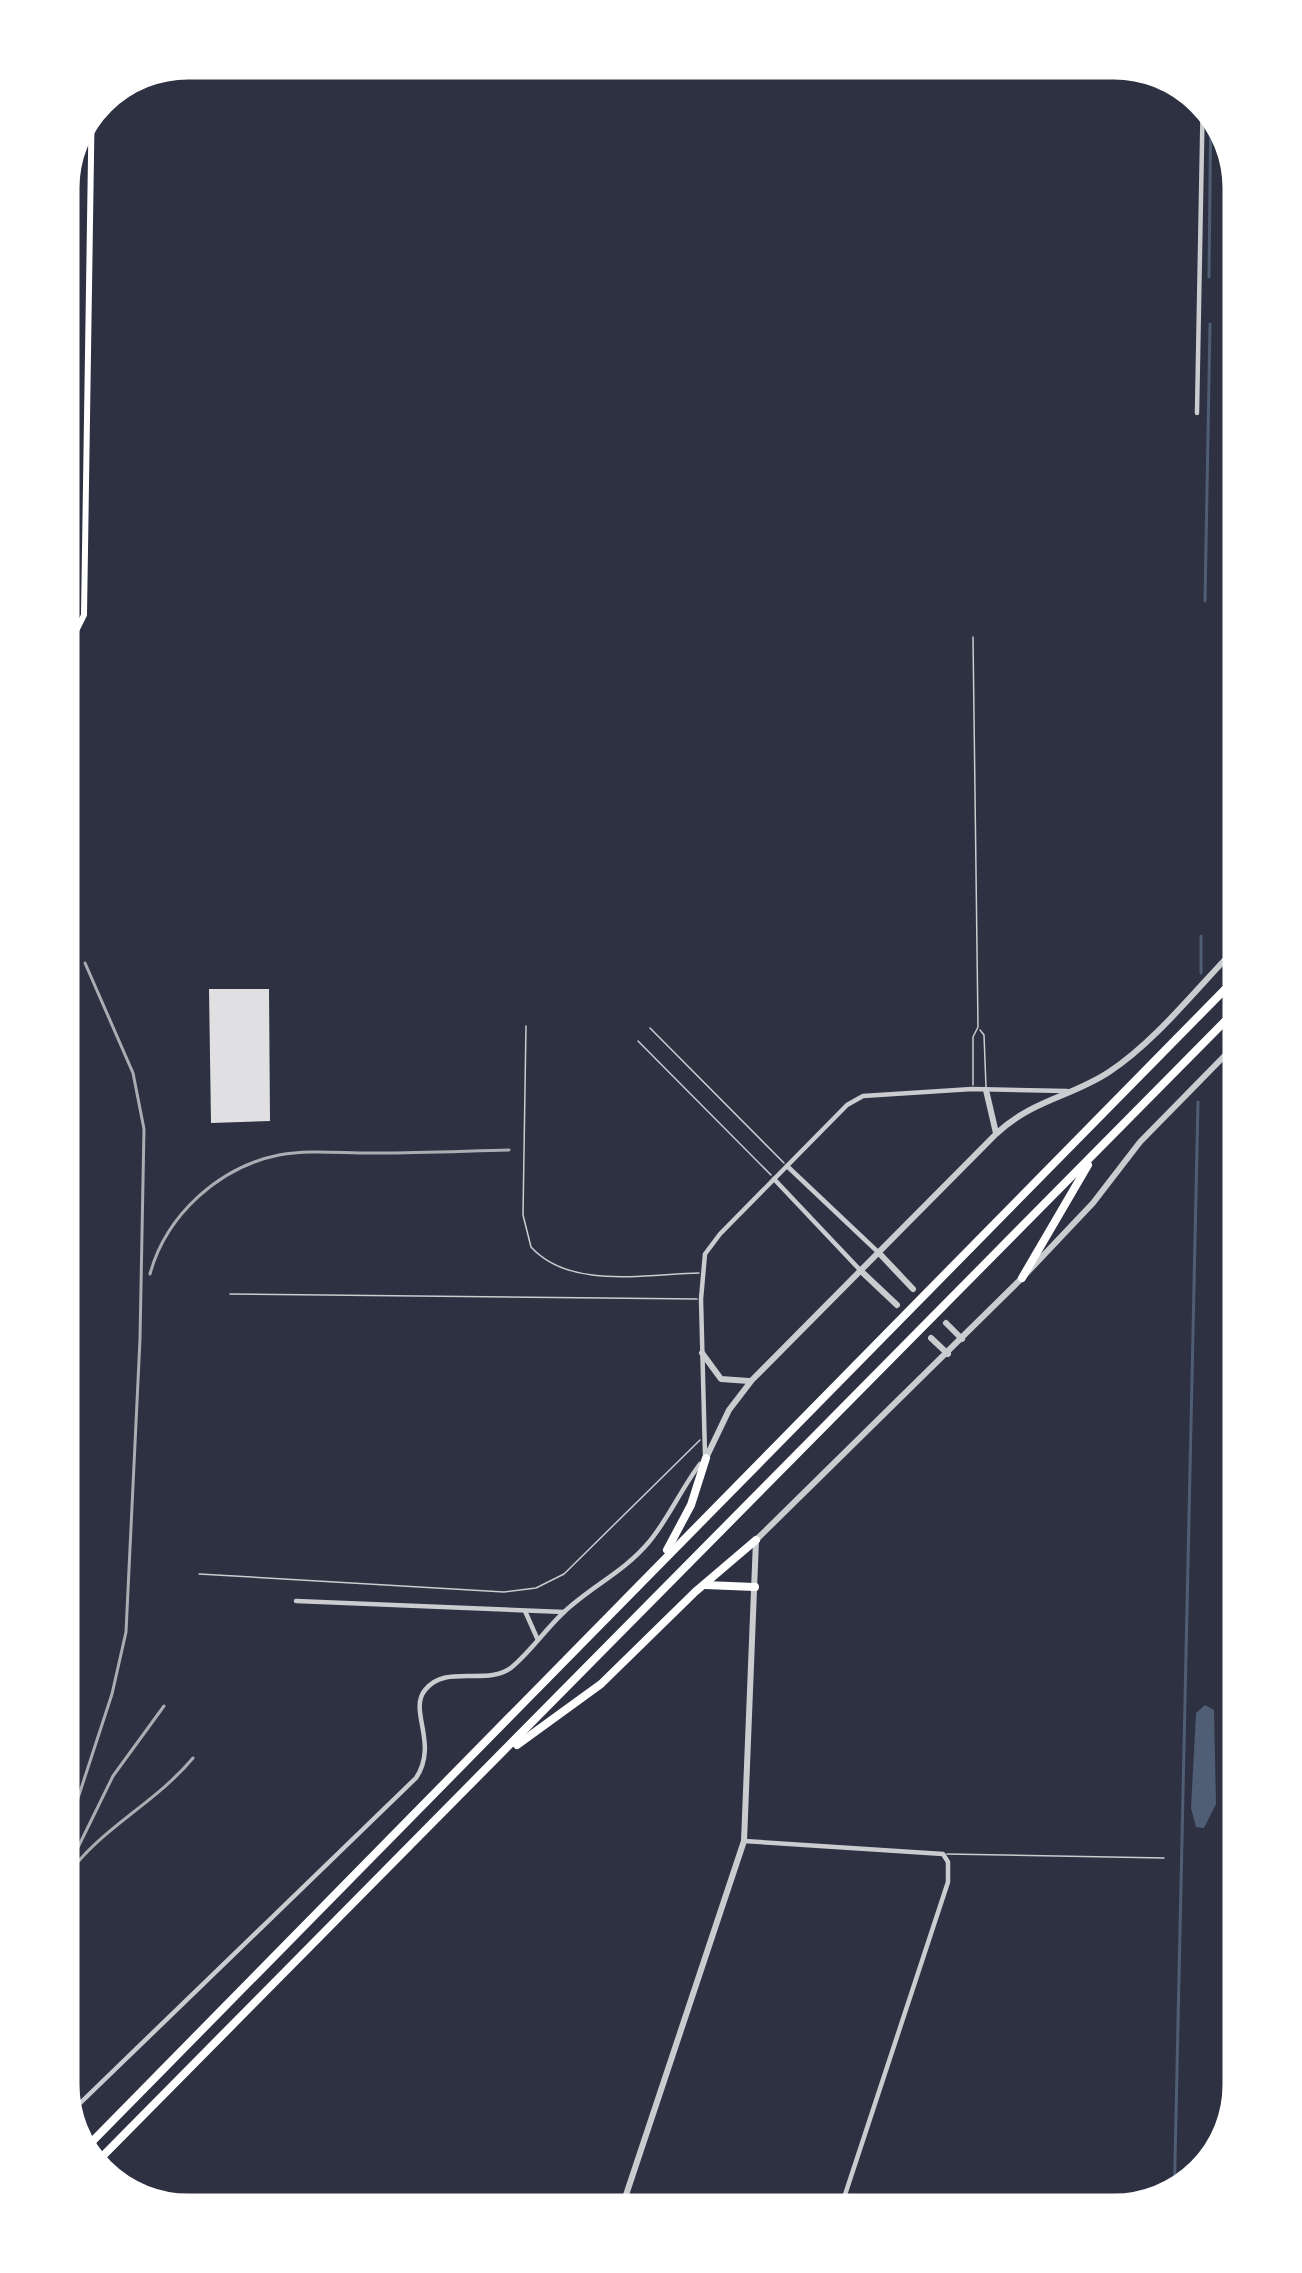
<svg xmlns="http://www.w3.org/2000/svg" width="1302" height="2273" font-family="Signika,sans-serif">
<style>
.water{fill:#4f5d75}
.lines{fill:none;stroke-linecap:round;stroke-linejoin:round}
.stream{stroke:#4f5d75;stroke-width:3}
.building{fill:#e0e0e3}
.service{stroke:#caccd0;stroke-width:1.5}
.minor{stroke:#caccd0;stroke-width:4.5}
.tertiary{stroke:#caccd0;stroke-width:6}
.secondary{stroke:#fff;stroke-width:6}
.motorway{stroke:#fff;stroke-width:8}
.rail{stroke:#abadb3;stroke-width:3}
.rim{fill:none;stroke:#fff;stroke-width:15}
</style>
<rect width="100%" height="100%" fill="#2d3142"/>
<path class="water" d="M1205,1705L1214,1710L1216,1804L1204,1828L1196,1827L1191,1808L1196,1713Z"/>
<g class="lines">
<g class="stream">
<path d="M1209,277L1211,97"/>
<path d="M1205,601L1210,324"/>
<path d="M1201,973V936"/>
<path d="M1174,2208L1198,1102"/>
</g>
</g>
<path class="building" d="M209,989H269L270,1121L211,1123Z"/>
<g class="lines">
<g class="service">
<path d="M526,1026L523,1215L531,1247C570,1290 646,1274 699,1273"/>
<path d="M650,1028L784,1163"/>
<path d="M980,1030L984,1035L986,1087"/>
<path d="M638,1041L771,1175"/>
<path d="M973,1085V1037L978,1027L973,637"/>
<path d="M230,1294L697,1299"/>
<path d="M199,1574L504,1592L536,1588L564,1574L700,1440"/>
<path d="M947,1854L1164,1858"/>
</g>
<g class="minor">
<path d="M1197,413L1203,89"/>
<path d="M787,1166L879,1253"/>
<path d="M774,1179L861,1271"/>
<path d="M705,1455L701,1299L705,1254L720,1234L847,1105L863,1096L972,1089L1067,1091"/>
<path d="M296,1601L564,1612"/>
<path d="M525,1611L537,1638"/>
<path d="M744,1841L943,1854L948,1862V1882L839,2213"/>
<path d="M72,2111L416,1778C439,1743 408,1711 425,1690C446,1663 487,1687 512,1667C531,1651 545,1630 563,1613C590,1587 624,1572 649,1542C669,1518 681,1489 700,1464"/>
</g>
<g class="tertiary">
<path d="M986,1090L996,1133"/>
<path d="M879,1253L913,1289"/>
<path d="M861,1271L897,1305"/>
<path d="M946,1323L962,1339"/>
<path d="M931,1338L948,1354"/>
<path d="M702,1353L721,1379L749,1381"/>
<path d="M706,1458L729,1410L752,1380L996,1134C1032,1100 1071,1097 1109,1072C1155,1042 1198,987 1236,948"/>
<path d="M619,2216L744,1841L756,1540L1022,1278L1093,1203L1140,1142L1244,1036"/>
</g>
<path class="secondary" d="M54,637L75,633L84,615L92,91"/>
<g class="motorway">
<path d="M1235,949L1243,943"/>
<path d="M1022,1278L1088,1165"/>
<path d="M667,1550L691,1505L706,1458"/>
<path d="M705,1585L755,1587"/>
<path d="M517,1745L601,1684L695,1592L756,1540"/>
<path d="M76,2158L1243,971"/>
<path d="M88,2171L1243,1003"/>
</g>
<g class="rail">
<path d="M150,1274C166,1215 219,1167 279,1155C312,1149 347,1154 380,1153C423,1153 466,1151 509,1150"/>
<path d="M63,1844L112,1694L126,1632L140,1339L144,1129L133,1073L85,963"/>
<path d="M77,1863C111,1823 159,1799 193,1758"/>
<path d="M63,1878L113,1776L164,1706"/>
</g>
</g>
<path d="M0 0H1302V2273H0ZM188 72H1114A116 116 0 0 1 1230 188V2085A116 116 0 0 1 1114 2201H188A116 116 0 0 1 72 2085V188A116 116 0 0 1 188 72Z" fill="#fff" fill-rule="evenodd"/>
<path class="rim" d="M188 72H1114A116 116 0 0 1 1230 188V2085A116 116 0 0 1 1114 2201H188A116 116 0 0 1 72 2085V188A116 116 0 0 1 188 72Z"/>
</svg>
